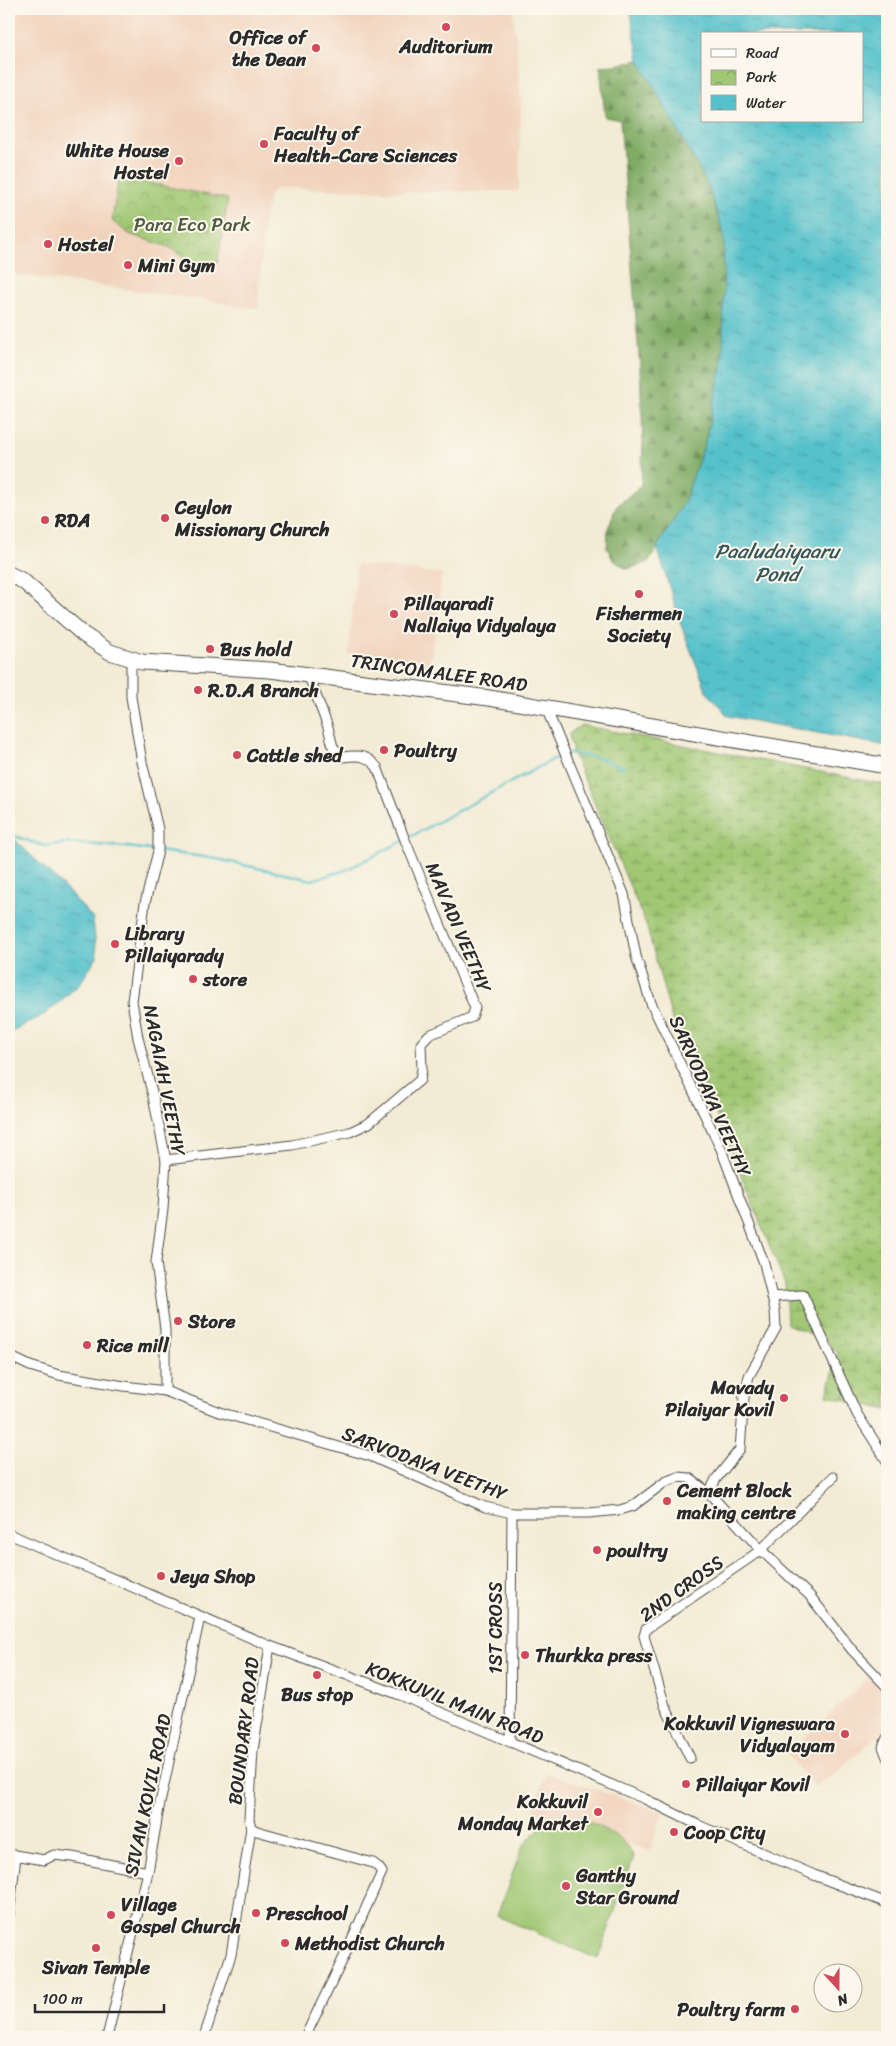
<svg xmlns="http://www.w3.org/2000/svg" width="896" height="2046" font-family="Sriracha,sans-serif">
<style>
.built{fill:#f2d4be}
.forest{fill:url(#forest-firs);stroke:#566c48}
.wetland{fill:url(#wetland-marsh);stroke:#66794f}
.park{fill:url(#park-crowns);stroke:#66794f}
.garden{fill:#a0c773;stroke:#66794f}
.water{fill:url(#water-ripples);stroke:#40767b;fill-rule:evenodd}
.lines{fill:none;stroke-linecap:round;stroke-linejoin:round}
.stream{stroke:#54c1cb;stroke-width:2.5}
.minor-casing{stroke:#494844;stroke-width:11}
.trunk-casing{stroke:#494844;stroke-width:17}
.minor{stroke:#fff;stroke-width:9}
.trunk{stroke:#fff;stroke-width:15}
.poi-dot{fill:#d1495b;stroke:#fbf7ec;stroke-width:2}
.labels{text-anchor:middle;stroke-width:4;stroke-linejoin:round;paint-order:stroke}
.poi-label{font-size:19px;font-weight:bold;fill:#2b2b2b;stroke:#fbf7ec;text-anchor:start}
.park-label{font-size:19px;fill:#4e5a41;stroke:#fbf7ec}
.street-label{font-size:19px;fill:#2b2b2b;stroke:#fbf7ec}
.water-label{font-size:20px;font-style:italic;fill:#37585b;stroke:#fbf7ec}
</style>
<defs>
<pattern id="forest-firs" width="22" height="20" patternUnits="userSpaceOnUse" patternTransform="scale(1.25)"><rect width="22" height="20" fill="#80ac65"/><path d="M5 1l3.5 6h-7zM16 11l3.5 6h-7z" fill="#698c53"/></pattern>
<pattern id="wetland-marsh" width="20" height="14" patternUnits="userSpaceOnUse" patternTransform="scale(1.25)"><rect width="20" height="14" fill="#a0c773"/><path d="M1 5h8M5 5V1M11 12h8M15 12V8" fill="none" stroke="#83a25f"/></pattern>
<pattern id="park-crowns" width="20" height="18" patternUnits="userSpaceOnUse" patternTransform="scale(1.25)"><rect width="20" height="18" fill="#a0c773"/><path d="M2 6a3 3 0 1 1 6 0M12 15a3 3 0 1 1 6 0" fill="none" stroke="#83a25f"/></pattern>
<pattern id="water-ripples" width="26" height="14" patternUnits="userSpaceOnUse" patternTransform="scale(1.25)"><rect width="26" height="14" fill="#54c1cb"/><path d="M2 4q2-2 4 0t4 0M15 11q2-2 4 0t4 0" fill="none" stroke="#469da5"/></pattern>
</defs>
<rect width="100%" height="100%" fill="#fbf7ec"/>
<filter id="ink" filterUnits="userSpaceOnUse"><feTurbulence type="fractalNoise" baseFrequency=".02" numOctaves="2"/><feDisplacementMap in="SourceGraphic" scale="10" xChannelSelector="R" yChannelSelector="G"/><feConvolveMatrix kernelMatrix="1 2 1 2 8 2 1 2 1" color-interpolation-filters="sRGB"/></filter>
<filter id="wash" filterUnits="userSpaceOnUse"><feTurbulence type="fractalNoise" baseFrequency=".0096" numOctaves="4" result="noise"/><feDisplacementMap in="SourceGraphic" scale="20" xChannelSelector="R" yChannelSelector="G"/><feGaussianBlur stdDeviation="1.12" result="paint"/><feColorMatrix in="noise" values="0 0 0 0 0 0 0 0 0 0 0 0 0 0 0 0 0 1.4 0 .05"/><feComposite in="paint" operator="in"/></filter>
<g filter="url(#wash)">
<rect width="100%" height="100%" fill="#f3ebd4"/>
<g class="built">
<path d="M9,9H513L521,99L519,191L419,192L284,188L274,190L269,196L264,218L258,308L241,307L200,299L9,274Z"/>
<path d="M357,564L442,574L430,666L348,654Z"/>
<path d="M871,1676L887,1694V1728L838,1771L815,1787L786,1753L802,1740Z"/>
<path d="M546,1773L663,1812L650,1851L533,1812Z"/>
</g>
<path class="forest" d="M639,60L707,183L724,234L726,281L723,362L705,442L684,503L649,562L627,569L613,560L607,548L608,528L616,507L641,485L643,442L640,369L620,120L605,117L600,66L616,65Z"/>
<path class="wetland" d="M581,725L887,785V1177H884L881,1220L887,1235V1410L827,1395L838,1354L827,1341L787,1324L785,1284L708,1094L676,1034L646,924L573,753L569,734Z"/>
<path class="park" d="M119,177L228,199L217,265H195L169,247L129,234L112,221Z"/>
<path class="garden" d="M592,1823L620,1838L634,1856L598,1959L497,1916L523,1845L543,1825Z"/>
<g class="water">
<path d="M630,9H887V746L728,716L707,692L681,625L657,547L684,503L705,442L723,362L724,234L707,183L639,60ZM702,34H862V121H702Z"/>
<path d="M9,834L71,894L93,919L97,957L79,985L45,1014L9,1033Z"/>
<path d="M884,1177H887V1235L881,1220Z"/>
</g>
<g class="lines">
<g class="stream">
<path d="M568,753L595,757L623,767"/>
<path d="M11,835L44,846L68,843L127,847L212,858L312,880L346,870L403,841"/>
<path d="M408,838L563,754"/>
</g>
</g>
</g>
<g filter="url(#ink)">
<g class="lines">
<defs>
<g id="minor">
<path d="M131,659V697L142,762L158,829V851L145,903L132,1001L138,1038L152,1092L166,1160L163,1209L156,1262L165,1329V1391"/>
<path d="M546,708L624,894L636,956L651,1003L721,1149L764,1263L775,1310L776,1328L749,1376L744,1397L740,1449L716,1479L709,1493L761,1550L810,1596L852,1650L887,1687"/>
<path d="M166,1160L292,1145L350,1132L369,1123L420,1080L422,1069L421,1044L429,1035L472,1017L475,1008L405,840L377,767C367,755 359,755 343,757L333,747L328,727L308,674"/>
<path d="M772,1297L803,1295L857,1414L887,1461"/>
<path d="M9,1356L30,1366L59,1375L124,1386L165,1391L219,1412L370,1456L485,1507L512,1513H589L620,1510L633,1506L665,1482L678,1477L689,1478L709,1493"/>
<path d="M9,1534L270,1646L400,1695L645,1799L698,1825L814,1875L887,1903"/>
<path d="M270,1646L253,1750L249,1819L251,1828L257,1831L373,1863L378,1867L382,1872L343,1959L305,2037"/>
<path d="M887,1738L883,1747L887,1757"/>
<path d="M510,1742L512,1513"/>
<path d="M690,1758L665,1706L644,1636L646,1629L761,1550L833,1477"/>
<path d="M9,1854L44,1860L54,1855L72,1857L148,1872"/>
<path d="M9,1914L16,1856"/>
<path d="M107,2037L148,1872L159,1808L200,1617"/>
<path d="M204,2037L231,1955L251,1828"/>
</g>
<path id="trunk" d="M9,574L23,581L84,635L110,652L142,662L270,670L489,698L887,766"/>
</defs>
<use href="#minor" class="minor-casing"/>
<use href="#trunk" class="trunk-casing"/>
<use href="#minor" class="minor"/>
<use href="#trunk" class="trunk"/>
</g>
</g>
<g class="poi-dot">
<circle cx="446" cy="27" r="5"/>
<circle cx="316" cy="48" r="5"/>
<circle cx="264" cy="144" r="5"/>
<circle cx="179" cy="161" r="5"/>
<circle cx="48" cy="244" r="5"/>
<circle cx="128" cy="265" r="5"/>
<circle cx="165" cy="518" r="5"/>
<circle cx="45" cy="520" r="5"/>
<circle cx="639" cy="594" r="5"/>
<circle cx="394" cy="614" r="5"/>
<circle cx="210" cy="649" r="5"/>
<circle cx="198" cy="690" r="5"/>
<circle cx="384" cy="750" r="5"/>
<circle cx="237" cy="755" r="5"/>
<circle cx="115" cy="944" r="5"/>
<circle cx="193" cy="979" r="5"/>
<circle cx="178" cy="1321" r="5"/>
<circle cx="87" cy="1345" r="5"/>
<circle cx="784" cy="1398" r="5"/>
<circle cx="667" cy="1501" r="5"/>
<circle cx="597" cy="1550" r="5"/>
<circle cx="161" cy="1576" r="5"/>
<circle cx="525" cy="1655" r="5"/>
<circle cx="317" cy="1675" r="5"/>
<circle cx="845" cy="1734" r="5"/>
<circle cx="686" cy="1784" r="5"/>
<circle cx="598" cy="1812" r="5"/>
<circle cx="674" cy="1832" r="5"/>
<circle cx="566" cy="1886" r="5"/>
<circle cx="256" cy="1913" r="5"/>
<circle cx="111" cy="1915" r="5"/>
<circle cx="285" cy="1943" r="5"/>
<circle cx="96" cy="1948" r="5"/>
<circle cx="795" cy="2009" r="5"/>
</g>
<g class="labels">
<g class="poi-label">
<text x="306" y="44" text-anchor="end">Office of<tspan x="306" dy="22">the Dean</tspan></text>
<text x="446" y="53" text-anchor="middle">Auditorium</text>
<text x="274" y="140">Faculty of<tspan x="274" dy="22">Health-Care Sciences</tspan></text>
<text x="169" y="157" text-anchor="end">White House<tspan x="169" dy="22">Hostel</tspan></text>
<text x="58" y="251">Hostel</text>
<text x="138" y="272">Mini Gym</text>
<text x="175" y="514">Ceylon<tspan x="175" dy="22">Missionary Church</tspan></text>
<text x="55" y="527">RDA</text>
<text x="404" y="610">Pillayaradi<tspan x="404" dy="22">Nallaiya Vidyalaya</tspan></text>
<text x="639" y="620" text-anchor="middle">Fishermen<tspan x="639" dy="22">Society</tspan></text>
<text x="220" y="656">Bus hold</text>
<text x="208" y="697">R.D.A Branch</text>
<text x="394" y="757">Poultry</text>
<text x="247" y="762">Cattle shed</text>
<text x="125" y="940">Library<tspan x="125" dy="22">Pillaiyarady</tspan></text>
<text x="203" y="986">store</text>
<text x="188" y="1328">Store</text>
<text x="97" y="1352">Rice mill</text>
<text x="774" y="1394" text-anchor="end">Mavady<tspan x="774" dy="22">Pilaiyar Kovil</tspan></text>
<text x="677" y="1497">Cement Block<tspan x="677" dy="22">making centre</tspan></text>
<text x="607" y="1557">poultry</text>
<text x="171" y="1583">Jeya Shop</text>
<text x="535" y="1662">Thurkka press</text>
<text x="317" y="1701" text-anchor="middle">Bus stop</text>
<text x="835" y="1730" text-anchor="end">Kokkuvil Vigneswara<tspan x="835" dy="22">Vidyalayam</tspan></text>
<text x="696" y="1791">Pillaiyar Kovil</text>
<text x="588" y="1808" text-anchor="end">Kokkuvil<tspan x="588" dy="22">Monday Market</tspan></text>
<text x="684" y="1839">Coop City</text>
<text x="576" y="1882">Ganthy<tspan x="576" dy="22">Star Ground</tspan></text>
<text x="121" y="1911">Village<tspan x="121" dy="22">Gospel Church</tspan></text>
<text x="266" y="1920">Preschool</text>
<text x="295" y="1950">Methodist Church</text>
<text x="96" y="1974" text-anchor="middle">Sivan Temple</text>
<text x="785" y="2016" text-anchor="end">Poultry farm</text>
</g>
<g class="park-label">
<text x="192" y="231">Para Eco Park</text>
</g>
<g class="street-label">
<text transform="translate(439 672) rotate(8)" y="7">TRINCOMALEE ROAD</text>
<text transform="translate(459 927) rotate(67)" y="7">MAVADI VEETHY</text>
<text transform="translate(165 1080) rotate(79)" y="7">NAGAIAH VEETHY</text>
<text transform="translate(711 1096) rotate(66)" y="7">SARVODAYA VEETHY</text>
<text transform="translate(425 1463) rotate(21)" y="7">SARVODAYA VEETHY</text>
<text transform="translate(681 1588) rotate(-36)" y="7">2ND CROSS</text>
<text transform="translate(495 1628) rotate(-90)" y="7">1ST CROSS</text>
<text transform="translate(455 1702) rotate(22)" y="7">KOKKUVIL MAIN ROAD</text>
<text transform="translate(243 1731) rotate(-83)" y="7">BOUNDARY ROAD</text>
<text transform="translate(147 1795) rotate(-78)" y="7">SIVAN KOVIL ROAD</text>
</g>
<g class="water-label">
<text x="777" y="558">Paaludaiyaaru<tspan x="777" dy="23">Pond</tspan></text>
</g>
</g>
<rect width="896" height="2046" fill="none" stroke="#fbf7ec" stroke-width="30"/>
<rect x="701" y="32" width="162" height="90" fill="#fbf7ec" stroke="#a8a59f"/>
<rect x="711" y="49" width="25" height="8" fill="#ffffff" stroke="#a8a59f"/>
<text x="746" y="58" font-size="15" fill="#2b2b2b">Road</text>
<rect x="711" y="70" width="25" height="15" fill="url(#park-crowns)" stroke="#a8a59f"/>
<text x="746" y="82" font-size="15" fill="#2b2b2b">Park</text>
<rect x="711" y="95" width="25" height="15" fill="url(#water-ripples)" stroke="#a8a59f"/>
<text x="746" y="108" font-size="15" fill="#2b2b2b">Water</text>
<g transform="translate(838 1988) rotate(159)"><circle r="24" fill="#fbf7ec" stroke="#a8a59f"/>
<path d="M0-4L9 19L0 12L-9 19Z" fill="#d1495b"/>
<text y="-8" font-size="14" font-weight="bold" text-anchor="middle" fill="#2b2b2b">N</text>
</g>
<path d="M35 2004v8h129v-8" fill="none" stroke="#2b2b2b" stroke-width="2.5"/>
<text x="42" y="2004" font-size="15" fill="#2b2b2b" stroke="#fbf7ec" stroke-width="4" paint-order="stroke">100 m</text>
</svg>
